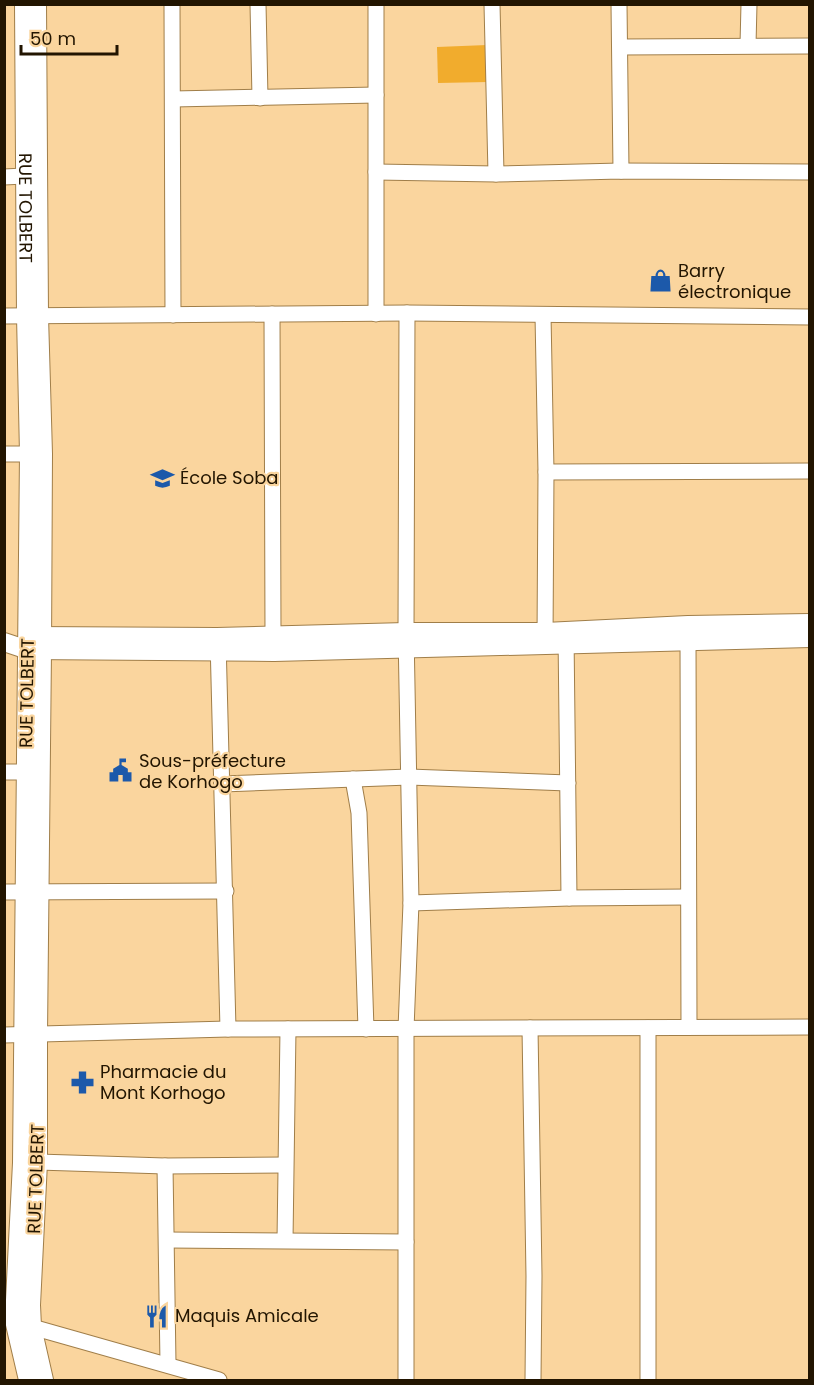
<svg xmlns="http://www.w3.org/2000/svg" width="814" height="1385" font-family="Poppins,sans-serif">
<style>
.green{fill:#f1ac2d}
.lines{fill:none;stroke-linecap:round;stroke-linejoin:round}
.minor-casing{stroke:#a07e49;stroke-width:17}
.tertiary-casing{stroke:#a07e49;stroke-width:20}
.minor{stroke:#fff;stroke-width:15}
.tertiary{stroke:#fff;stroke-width:18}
.labels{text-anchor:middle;stroke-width:4.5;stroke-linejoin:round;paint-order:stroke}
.street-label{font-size:18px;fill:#221501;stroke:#fad59e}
.poi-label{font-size:18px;fill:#221501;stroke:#fad59e;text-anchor:start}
</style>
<rect width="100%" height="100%" fill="#fad59e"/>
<path class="green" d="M487,45L488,82L438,83L437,47Z"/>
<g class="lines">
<defs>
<g id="minor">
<path d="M172,4L173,315"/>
<path d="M258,4L260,98"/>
<path d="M492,4L496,174"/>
<path d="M619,4L621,171"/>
<path d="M748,45L749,4"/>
<path d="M621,47L810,46"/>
<path d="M173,99L376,95"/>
<path d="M376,172L496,174L621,171L810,172"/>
<path d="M4,177L24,176"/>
<path d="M272,314L273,634"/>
<path d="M376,314V4"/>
<path d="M543,315L546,472L545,642"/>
<path d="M4,316L407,313L810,317"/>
<path d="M4,454H40"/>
<path d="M546,472L810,471"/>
<path d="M566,634L569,898"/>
<path d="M218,640L228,1029"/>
<path d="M688,640L689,1027"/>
<path d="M4,772H26"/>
<path d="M353,779L359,813L366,1029"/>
<path d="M222,784L409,777L568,783"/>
<path d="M4,892L226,891"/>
<path d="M411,903L569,898L688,897"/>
<path d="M530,1028L534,1276L533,1380"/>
<path d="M4,1035L228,1029L810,1027"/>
<path d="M38,1162L165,1166L284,1165"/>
<path d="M165,1166L168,1364"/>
<path d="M167,1240L406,1242"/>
<path d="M285,1240L288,1029"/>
<path d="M32,1327L219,1380"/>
<path d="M406,1380V1029L411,903L406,632L407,313"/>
<path d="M648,1380V1028"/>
</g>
<g id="tertiary">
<path id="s1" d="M24,4L26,316L29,454L22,1163L14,1320L28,1380"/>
<path d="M37,4L39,316L43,454L42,650L38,1034V1162L31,1305L32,1327L44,1380"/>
<path d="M29,636L217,637L406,632H545L688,625L810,623"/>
<path d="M4,642L28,650L274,652L810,638"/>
</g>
</defs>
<use href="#minor" class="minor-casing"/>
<use href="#tertiary" class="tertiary-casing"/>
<use href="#minor" class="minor"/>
<use href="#tertiary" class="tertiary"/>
</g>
<defs>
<symbol id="shop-bare" viewBox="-9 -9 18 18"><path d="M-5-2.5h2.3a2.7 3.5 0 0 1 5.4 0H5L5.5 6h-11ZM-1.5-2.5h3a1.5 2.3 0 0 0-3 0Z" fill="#1c59aa" stroke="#fad59e" stroke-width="2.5" paint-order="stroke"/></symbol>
<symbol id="school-bare" viewBox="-9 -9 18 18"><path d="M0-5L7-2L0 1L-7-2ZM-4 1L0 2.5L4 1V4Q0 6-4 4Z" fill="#1c59aa" stroke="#fad59e" stroke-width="2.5" paint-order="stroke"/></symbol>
<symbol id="civic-bare" viewBox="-9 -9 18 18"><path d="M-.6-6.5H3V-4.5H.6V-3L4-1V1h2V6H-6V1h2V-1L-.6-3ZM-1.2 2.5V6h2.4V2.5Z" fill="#1c59aa" stroke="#fad59e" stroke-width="2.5" paint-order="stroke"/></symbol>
<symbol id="pharmacy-bare" viewBox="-9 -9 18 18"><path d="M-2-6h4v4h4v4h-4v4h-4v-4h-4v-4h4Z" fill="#1c59aa" stroke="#fad59e" stroke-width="2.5" paint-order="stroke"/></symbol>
<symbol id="restaurant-bare" viewBox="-9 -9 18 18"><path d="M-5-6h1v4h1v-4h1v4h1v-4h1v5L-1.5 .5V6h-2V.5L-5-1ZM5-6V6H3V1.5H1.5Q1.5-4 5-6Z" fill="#1c59aa" stroke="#fad59e" stroke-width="2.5" paint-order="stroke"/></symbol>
</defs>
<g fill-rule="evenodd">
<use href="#shop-bare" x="644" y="264" width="33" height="33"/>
<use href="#school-bare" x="146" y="462" width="33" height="33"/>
<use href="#civic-bare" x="104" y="754" width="33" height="33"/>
<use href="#pharmacy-bare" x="66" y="1066" width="33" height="33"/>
<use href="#restaurant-bare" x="140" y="1300" width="33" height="33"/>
</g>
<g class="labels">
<g class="street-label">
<text dy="6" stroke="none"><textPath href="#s1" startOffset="204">RUE TOLBERT</textPath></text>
<text transform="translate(27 693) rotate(-89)" y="6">RUE TOLBERT</text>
<text transform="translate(36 1179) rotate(-88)" y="6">RUE TOLBERT</text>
</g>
<g class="poi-label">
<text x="678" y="277">Barry<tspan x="678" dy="21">électronique</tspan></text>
<text x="180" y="484">École Soba</text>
<text x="139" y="767">Sous-préfecture<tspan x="139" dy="21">de Korhogo</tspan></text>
<text x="100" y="1078">Pharmacie du<tspan x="100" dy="21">Mont Korhogo</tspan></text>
<text x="175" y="1322">Maquis Amicale</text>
</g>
</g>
<rect width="814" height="1385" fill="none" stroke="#221501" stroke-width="12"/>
<path d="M21 45v9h96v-9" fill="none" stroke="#221501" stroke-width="3"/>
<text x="30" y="45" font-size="18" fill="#221501" stroke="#fad59e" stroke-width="4.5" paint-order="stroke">50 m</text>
</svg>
